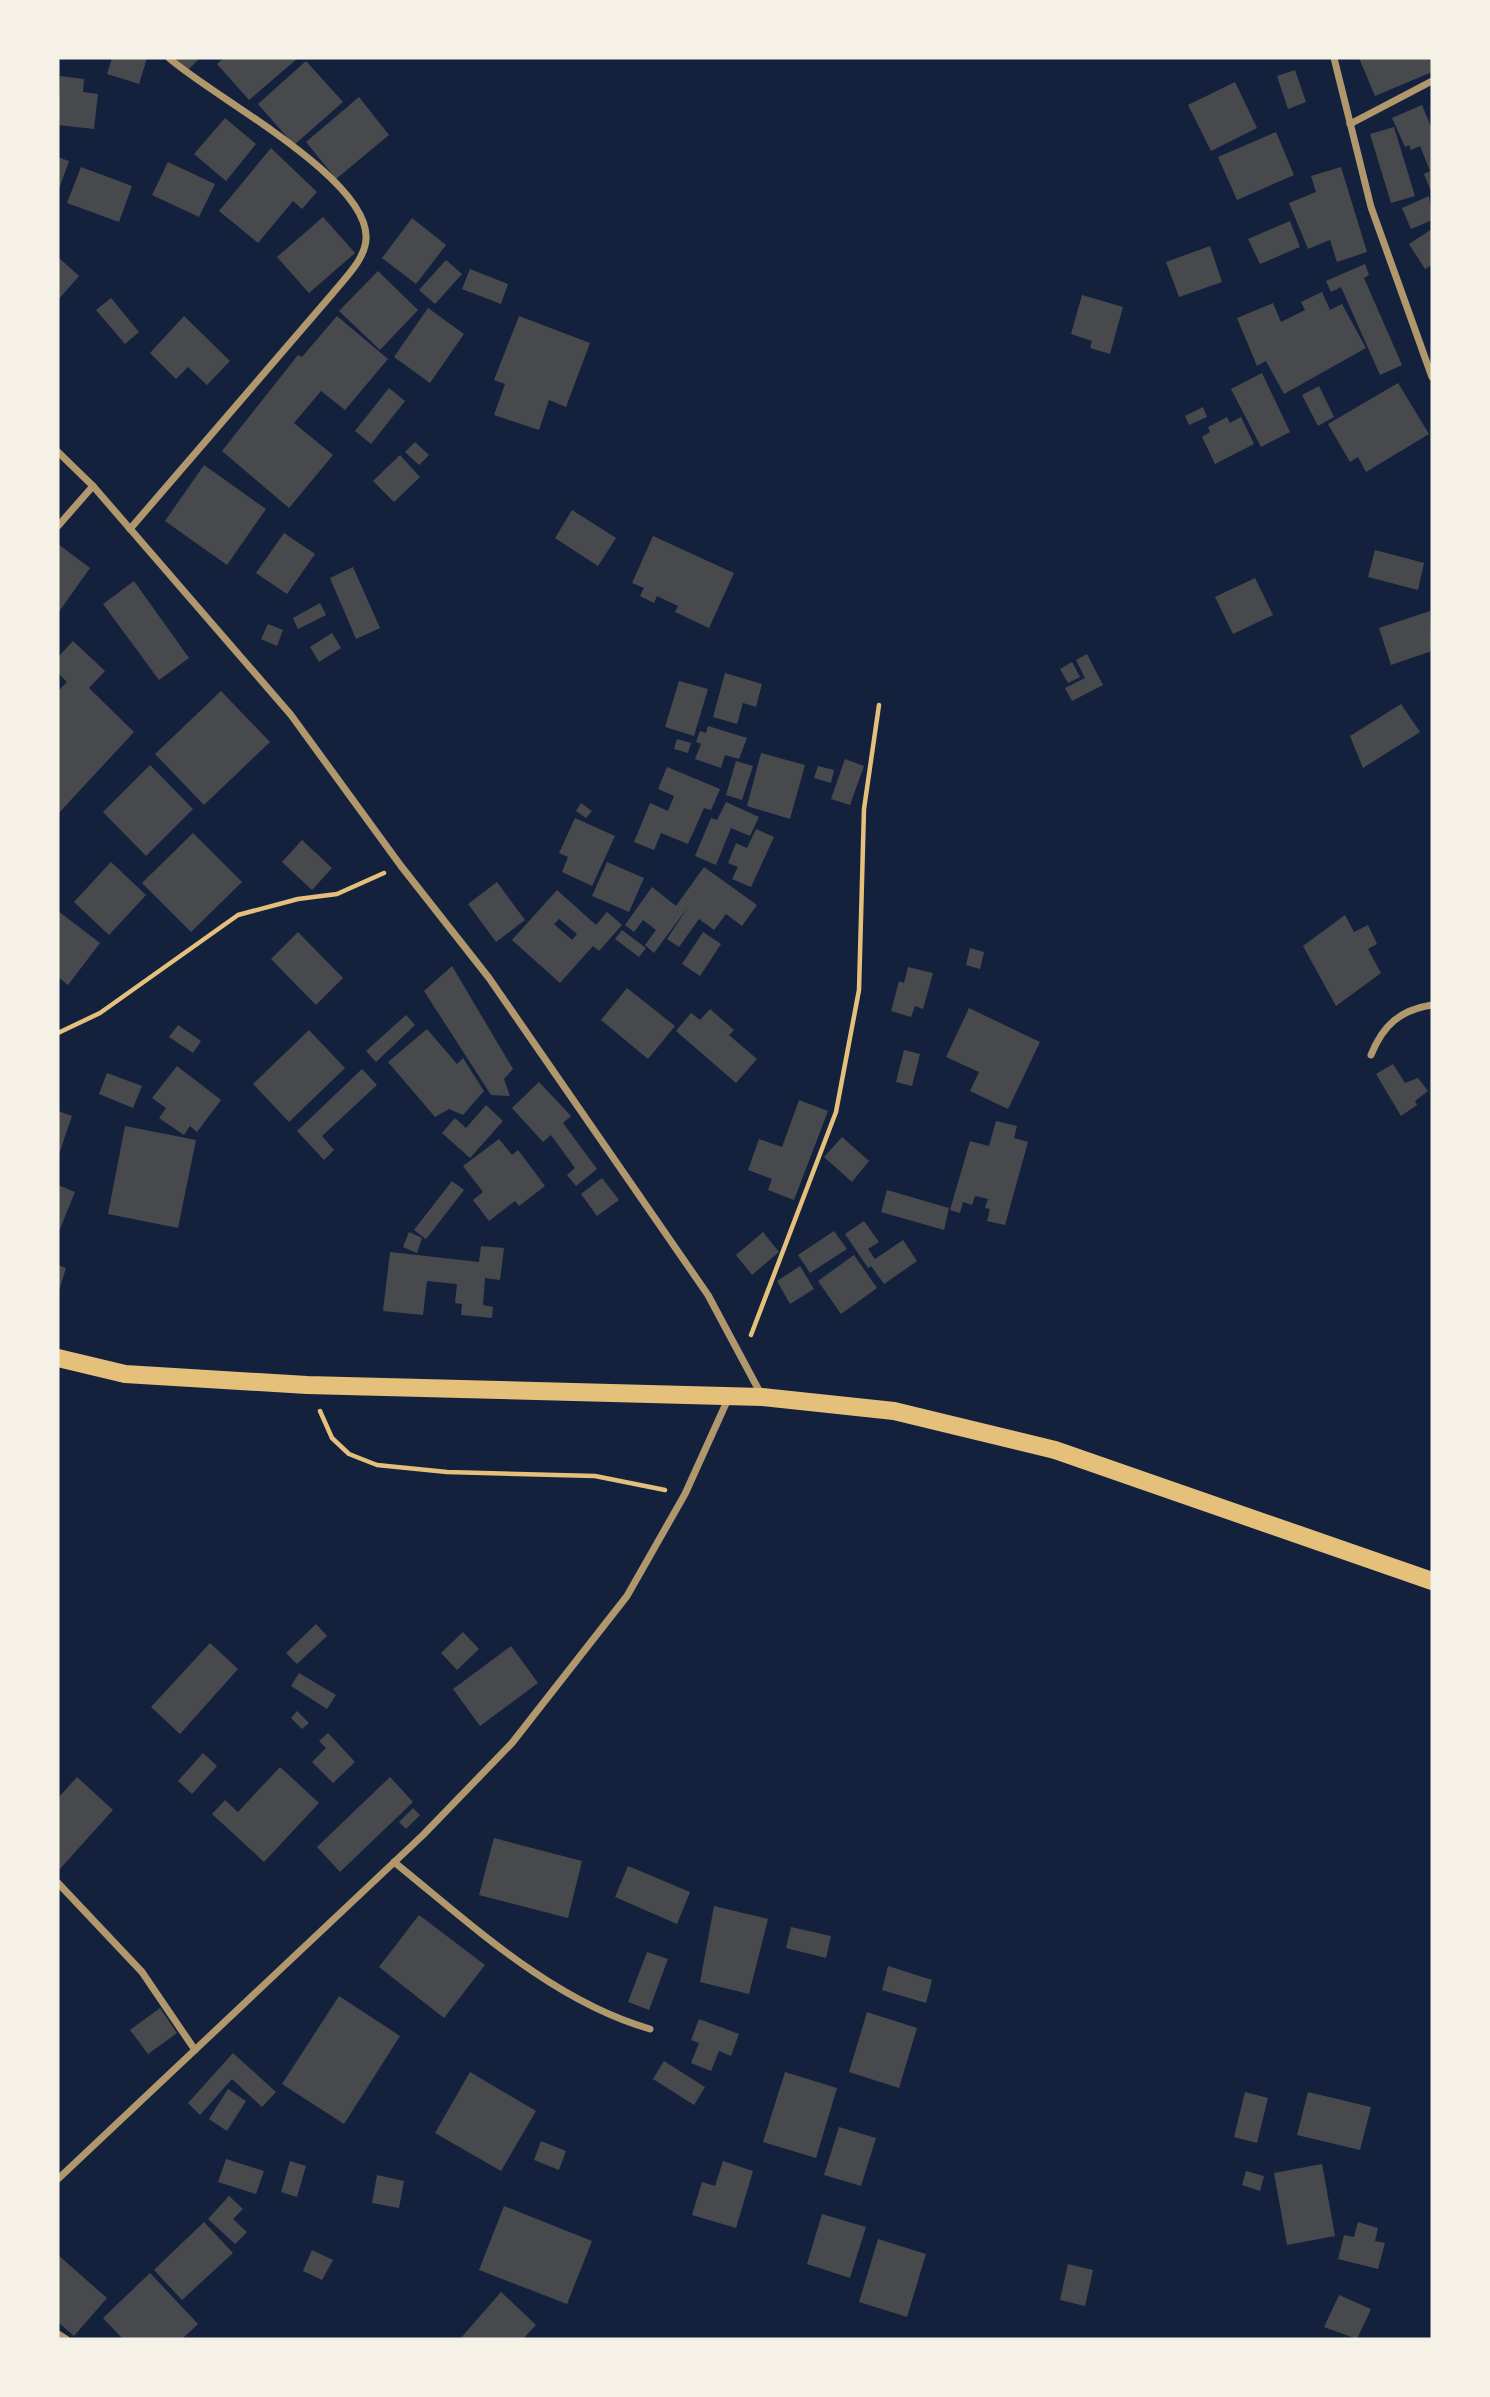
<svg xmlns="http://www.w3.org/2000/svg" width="1490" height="2397" font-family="'Open Sans',sans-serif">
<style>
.building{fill:#48494c;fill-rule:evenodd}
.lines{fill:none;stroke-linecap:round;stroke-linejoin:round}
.path{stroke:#e5c07b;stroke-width:4.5}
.minor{stroke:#b1986c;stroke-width:7}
.primary{stroke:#e5c07b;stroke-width:18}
</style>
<rect width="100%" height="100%" fill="#14213d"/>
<g class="building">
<path d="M112,58H147L139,84L107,74Z"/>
<path d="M175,58H200L188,70Z"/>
<path d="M224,58H298L249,100L217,64Z"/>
<path d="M1359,58H1432V72L1375,96Z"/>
<path d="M306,61L343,102L294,145L258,104Z"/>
<path d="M1295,70L1306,102L1288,109L1277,76Z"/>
<path d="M60,76L84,79L83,92L98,94L94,129L58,125Z"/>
<path d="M1235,82L1257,128L1211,151L1188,105Z"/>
<path d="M359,97L389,135L336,179L306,142Z"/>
<path d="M1422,105L1432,129V194L1424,174L1430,171L1420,146L1411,150L1409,145L1405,147L1392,118Z"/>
<path d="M225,118L256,144L226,181L194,154Z"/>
<path d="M1394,127L1415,196L1391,203L1370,134Z"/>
<path d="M1276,132L1294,175L1237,200L1218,157Z"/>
<path d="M271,148L317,192L302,209L293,201L258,243L219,211Z"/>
<path d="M58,157L69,161L58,192Z"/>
<path d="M168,162L215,184L199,217L152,195Z"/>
<path d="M81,167L132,186L119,222L67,203Z"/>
<path d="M1341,167L1367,252L1337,262L1330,240L1308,249L1289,203L1316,192L1311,176Z"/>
<path d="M1429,196L1432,220L1411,229L1402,208Z"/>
<path d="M323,217L355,253L309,293L277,257Z"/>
<path d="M412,218L446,245L416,284L382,258Z"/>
<path d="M1290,221L1300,247L1260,264L1248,239Z"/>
<path d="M1432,229V265L1425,269L1409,244Z"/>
<path d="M1210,246L1222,282L1179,297L1166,262Z"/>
<path d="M58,257L79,276L58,300Z"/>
<path d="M446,260L462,274L435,304L419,290Z"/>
<path d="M1365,264L1369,275L1364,278L1402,365L1380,375L1341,287L1331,292L1326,281Z"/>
<path d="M470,269L508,284L501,304L462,289Z"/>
<path d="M378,271L418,310L380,350L339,311Z"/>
<path d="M1322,292L1330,310L1342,304L1366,348L1284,394L1266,361L1257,366L1237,318L1273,303L1281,322L1305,310L1301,302Z"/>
<path d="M1082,295L1123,307L1110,354L1090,348L1092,341L1071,334Z"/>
<path d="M111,298L139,332L125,344L96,310Z"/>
<path d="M428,308L464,334L430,383L394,357Z"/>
<path d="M184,316L230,361L207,385L188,367L176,379L150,353Z"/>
<path d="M337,316L388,359L345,410L321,391L294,423L333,455L289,508L222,451L298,355L302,357Z"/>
<path d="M519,316L590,343L566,407L549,400L539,430L494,415L505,384L494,380Z"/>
<path d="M1262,373L1290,432L1261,447L1231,389Z"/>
<path d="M1398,383L1429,434L1366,472L1358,457L1350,462L1328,424Z"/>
<path d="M1319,386L1334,417L1318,426L1302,395Z"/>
<path d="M389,388L405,401L371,444L355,431Z"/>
<path d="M1203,407L1207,417L1189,425L1185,416Z"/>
<path d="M1227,417L1230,423L1241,417L1254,444L1215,464L1202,437L1210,432L1208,427Z"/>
<path d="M415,442L429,455L419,465L405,452Z"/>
<path d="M400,455L420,477L394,502L373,481Z"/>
<path d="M204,465L266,509L227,565L165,521Z"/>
<path d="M572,510L616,538L598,566L555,538Z"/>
<path d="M284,533L315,554L287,594L256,573Z"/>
<path d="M653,536L734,573L709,628L675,612L678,606L657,596L654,603L640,596L644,588L632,583Z"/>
<path d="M58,544L90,568L58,613Z"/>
<path d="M1375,550L1424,563L1418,590L1368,577Z"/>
<path d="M353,567L380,628L356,639L330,578Z"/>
<path d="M1255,578L1273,615L1233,634L1215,597Z"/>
<path d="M134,581L189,658L159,680L103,604Z"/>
<path d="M320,603L326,615L298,629L293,618Z"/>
<path d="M1430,611L1432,651L1391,665L1379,628Z"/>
<path d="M268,624L283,630L277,646L261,639Z"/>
<path d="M332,633L341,648L319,662L310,647Z"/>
<path d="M73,641L105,671L89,688L134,732L58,814V691L67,682L58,673V657Z"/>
<path d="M1087,654L1103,685L1072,701L1065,688L1085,678L1076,660Z"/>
<path d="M1072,662L1080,677L1068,683L1060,669Z"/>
<path d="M725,673L762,684L756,707L743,703L737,724L713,717Z"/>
<path d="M679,681L708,689L694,736L665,727Z"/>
<path d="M221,691L270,742L204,805L155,754Z"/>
<path d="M1401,704L1420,732L1363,768L1350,736Z"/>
<path d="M708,726L747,738L739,759L725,755L721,768L695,759L701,744L696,742L700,731L706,733Z"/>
<path d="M677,739L691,743L688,753L674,749Z"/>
<path d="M761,753L805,765L790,819L747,806Z"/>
<path d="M845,759L864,766L850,805L831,799Z"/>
<path d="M736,761L753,766L742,800L726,795Z"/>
<path d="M150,765L193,809L146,856L103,812Z"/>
<path d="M818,766L834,770L831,783L814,778Z"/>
<path d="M667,767L720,789L711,810L704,808L688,844L661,833L654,850L634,842L650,803L668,811L674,796L658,789Z"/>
<path d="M726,802L759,817L750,836L731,828L716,865L695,856L711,818L717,820Z"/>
<path d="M581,803L592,811L586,818L576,811Z"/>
<path d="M575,818L615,836L592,886L562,872L568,857L559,853Z"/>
<path d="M756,829L774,837L751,887L732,879L738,867L728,863L736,843L747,848Z"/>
<path d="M193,833L242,882L191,932L142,883Z"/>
<path d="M302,840L332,868L312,890L282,862Z"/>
<path d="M111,862L146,895L109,935L74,902Z"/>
<path d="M607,862L644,878L629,912L592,896Z"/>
<path d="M704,867L757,905L742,926L726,914L714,930L699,919L679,947L667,939L688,907L654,953L645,945L656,930L643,920L634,932L625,925L652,887L676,906Z"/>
<path d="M497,882L525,920L496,942L468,904Z"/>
<path d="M557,890L596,925L607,912L622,925L599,951L593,946L560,983L512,940ZM559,919L577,934L572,940L554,924Z"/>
<path d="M58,911L100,943L68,985L58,977Z"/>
<path d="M1345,915L1354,932L1368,925L1377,944L1368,949L1381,973L1336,1006L1303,946Z"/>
<path d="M622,930L646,948L639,957L615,939Z"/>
<path d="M298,932L343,978L316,1005L271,959Z"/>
<path d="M703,932L721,944L700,976L682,964Z"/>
<path d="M970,948L984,952L980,969L966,965Z"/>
<path d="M452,966L513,1069L504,1079L510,1096L491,1095L424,991Z"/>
<path d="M908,967L933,973L923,1009L915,1006L911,1017L891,1011L899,981L904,983Z"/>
<path d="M627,988L675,1026L648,1059L601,1020Z"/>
<path d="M969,1008L1040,1042L1008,1109L970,1091L979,1072L946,1057Z"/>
<path d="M710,1009L734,1030L729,1035L757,1059L736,1083L676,1031L691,1013L700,1020Z"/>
<path d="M406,1015L415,1025L376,1062L366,1051Z"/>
<path d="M178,1025L201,1041L193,1053L169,1037Z"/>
<path d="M427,1029L457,1064L463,1058L484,1091L463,1115L449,1109L435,1117L388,1062Z"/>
<path d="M309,1030L345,1068L289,1122L253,1084Z"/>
<path d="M904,1050L920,1054L912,1086L896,1082Z"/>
<path d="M1393,1064L1405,1083L1418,1078L1428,1091L1415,1101L1417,1105L1401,1116L1376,1074Z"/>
<path d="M177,1066L221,1100L197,1132L190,1126L184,1135L159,1118L166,1108L152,1098Z"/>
<path d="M362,1069L377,1085L322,1136L334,1150L324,1160L297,1131Z"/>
<path d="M107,1073L142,1086L133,1108L99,1094Z"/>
<path d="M539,1082L571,1116L563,1123L597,1169L576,1186L567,1175L575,1168L551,1135L543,1142L512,1108Z"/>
<path d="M799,1100L828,1111L794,1200L768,1190L772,1179L748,1170L759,1139L782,1147Z"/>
<path d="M486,1105L503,1121L470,1158L442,1133L455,1118L466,1128Z"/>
<path d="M58,1111L72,1116L58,1157Z"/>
<path d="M996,1121L1017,1126L1014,1138L1028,1142L1005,1225L987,1221L990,1209L985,1208L988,1199L975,1196L972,1205L963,1202L960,1213L950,1210L970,1141L989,1146Z"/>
<path d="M125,1126L196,1140L178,1228L108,1214Z"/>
<path d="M842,1137L869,1161L852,1182L824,1157Z"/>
<path d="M499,1139L512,1155L518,1150L545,1186L519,1206L515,1201L489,1221L473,1200L483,1192L463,1166Z"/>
<path d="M602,1178L619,1200L597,1216L581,1194Z"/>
<path d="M452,1181L464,1190L426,1239L414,1230Z"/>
<path d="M58,1185L75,1192L58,1234Z"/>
<path d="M887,1190L949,1208L944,1230L881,1212Z"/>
<path d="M864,1221L879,1242L868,1249L875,1259L903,1240L917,1261L884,1284L871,1266L868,1268L845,1234Z"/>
<path d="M834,1231L847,1249L810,1273L798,1255Z"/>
<path d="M409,1232L422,1238L417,1253L403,1247Z"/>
<path d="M763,1232L779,1252L752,1275L736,1255Z"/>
<path d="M481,1246L504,1248L500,1280L485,1278L483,1305L493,1307L492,1318L461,1315L462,1304L455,1303L457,1284L427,1281L423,1315L383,1311L390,1252L479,1262Z"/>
<path d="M854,1255L877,1288L841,1314L818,1281Z"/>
<path d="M58,1265L66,1268L58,1294Z"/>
<path d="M800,1266L814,1289L790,1304L777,1281Z"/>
<path d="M316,1624L327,1636L297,1664L286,1653Z"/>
<path d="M463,1632L479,1649L457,1670L441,1653Z"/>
<path d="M210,1643L238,1669L180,1734L151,1707Z"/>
<path d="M511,1646L538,1683L480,1726L453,1689Z"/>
<path d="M299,1673L336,1695L327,1709L291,1686Z"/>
<path d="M297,1711L309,1723L302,1729L291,1718Z"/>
<path d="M328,1733L355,1762L333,1783L312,1762L326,1748L319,1741Z"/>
<path d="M203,1753L217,1766L192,1794L178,1781Z"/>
<path d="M280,1767L319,1803L264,1862L212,1814L225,1800L238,1812Z"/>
<path d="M77,1777L113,1810L58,1871V1798Z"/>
<path d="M390,1777L413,1802L340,1872L317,1847Z"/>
<path d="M413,1808L420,1815L406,1829L399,1822Z"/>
<path d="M494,1838L582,1861L568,1918L479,1895Z"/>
<path d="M628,1866L690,1892L677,1924L615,1897Z"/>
<path d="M714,1906L768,1919L749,1994L700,1982Z"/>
<path d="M419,1915L485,1965L444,2018L379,1967Z"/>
<path d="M791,1927L831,1936L826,1958L786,1948Z"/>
<path d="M647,1952L668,1959L649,2010L628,2002Z"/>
<path d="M888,1966L932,1980L926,2003L882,1990Z"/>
<path d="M339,1996L400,2036L344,2124L282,2084Z"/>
<path d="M160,2008L177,2033L148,2054L130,2030Z"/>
<path d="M867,2012L917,2028L899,2088L849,2072Z"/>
<path d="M699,2019L739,2034L731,2056L719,2051L711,2071L691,2063L699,2043L691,2040Z"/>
<path d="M233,2053L276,2092L262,2107L232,2079L200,2115L188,2103Z"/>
<path d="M664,2061L705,2087L694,2105L653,2079Z"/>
<path d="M470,2072L536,2111L501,2171L435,2133Z"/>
<path d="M785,2072L837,2088L816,2158L763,2142Z"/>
<path d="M228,2089L246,2101L227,2131L209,2119Z"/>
<path d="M1245,2092L1268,2098L1257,2143L1234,2137Z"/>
<path d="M1308,2092L1371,2107L1360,2150L1297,2135Z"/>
<path d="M839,2127L876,2138L861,2186L824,2175Z"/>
<path d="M541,2141L566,2151L559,2170L534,2160Z"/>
<path d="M226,2159L264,2171L256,2194L218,2182Z"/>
<path d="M290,2161L306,2166L297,2197L281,2192Z"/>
<path d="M723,2161L753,2171L736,2228L692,2215L702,2182L715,2186Z"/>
<path d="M1322,2164L1335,2236L1287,2245L1274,2173Z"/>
<path d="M1246,2171L1264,2176L1260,2191L1242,2185Z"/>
<path d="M377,2175L404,2181L399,2208L372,2203Z"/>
<path d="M229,2196L243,2209L233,2219L247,2232L235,2244L208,2219Z"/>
<path d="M504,2206L592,2241L567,2304L479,2270Z"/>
<path d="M822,2214L866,2227L850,2278L807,2264Z"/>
<path d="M204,2222L233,2253L182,2300L154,2270Z"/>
<path d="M1358,2222L1378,2228L1375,2241L1385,2243L1378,2269L1338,2259L1344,2235L1354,2237Z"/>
<path d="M878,2239L926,2254L907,2317L859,2302Z"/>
<path d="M312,2250L333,2260L322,2280L303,2271Z"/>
<path d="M58,2255L107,2298L74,2336L58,2322Z"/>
<path d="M1068,2264L1093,2270L1085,2306L1060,2300Z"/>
<path d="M150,2273L198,2324L182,2339H123L103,2318Z"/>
<path d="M501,2292L536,2325L523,2339H460Z"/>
<path d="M1339,2295L1371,2309L1357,2339L1324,2327Z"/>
</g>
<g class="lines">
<g class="path">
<path d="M58,1033L100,1013L238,915L298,899L337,894L384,873"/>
<path d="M751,1335L836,1112L859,990L864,809L879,705"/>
<path d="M320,1411L332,1438L349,1454L377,1465L447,1472L595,1476L665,1490"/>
</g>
<g class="minor">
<path d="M1334,58L1371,207L1432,377"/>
<path d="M1350,124L1432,81"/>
<path d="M58,452L93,486L291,715L401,866L489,978L708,1295L762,1396"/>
<path d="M58,526L93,486"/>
<path d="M130,529L333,293C346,277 365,259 366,239C370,178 211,96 169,58"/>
<path d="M1371,1055C1383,1025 1400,1010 1432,1005"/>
<path d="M394,1862C471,1924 552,2001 650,2029"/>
<path d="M58,1883L142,1972L195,2050"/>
<path d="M58,2179L423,1835L512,1743L627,1596L685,1494L728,1399"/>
<path d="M58,2334L66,2339"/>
</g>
<path class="primary" d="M58,1358L125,1374L307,1385L762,1397L894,1411L1055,1450L1432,1581"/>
</g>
<rect width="1490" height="2397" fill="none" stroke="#f6f1e7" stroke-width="119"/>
</svg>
